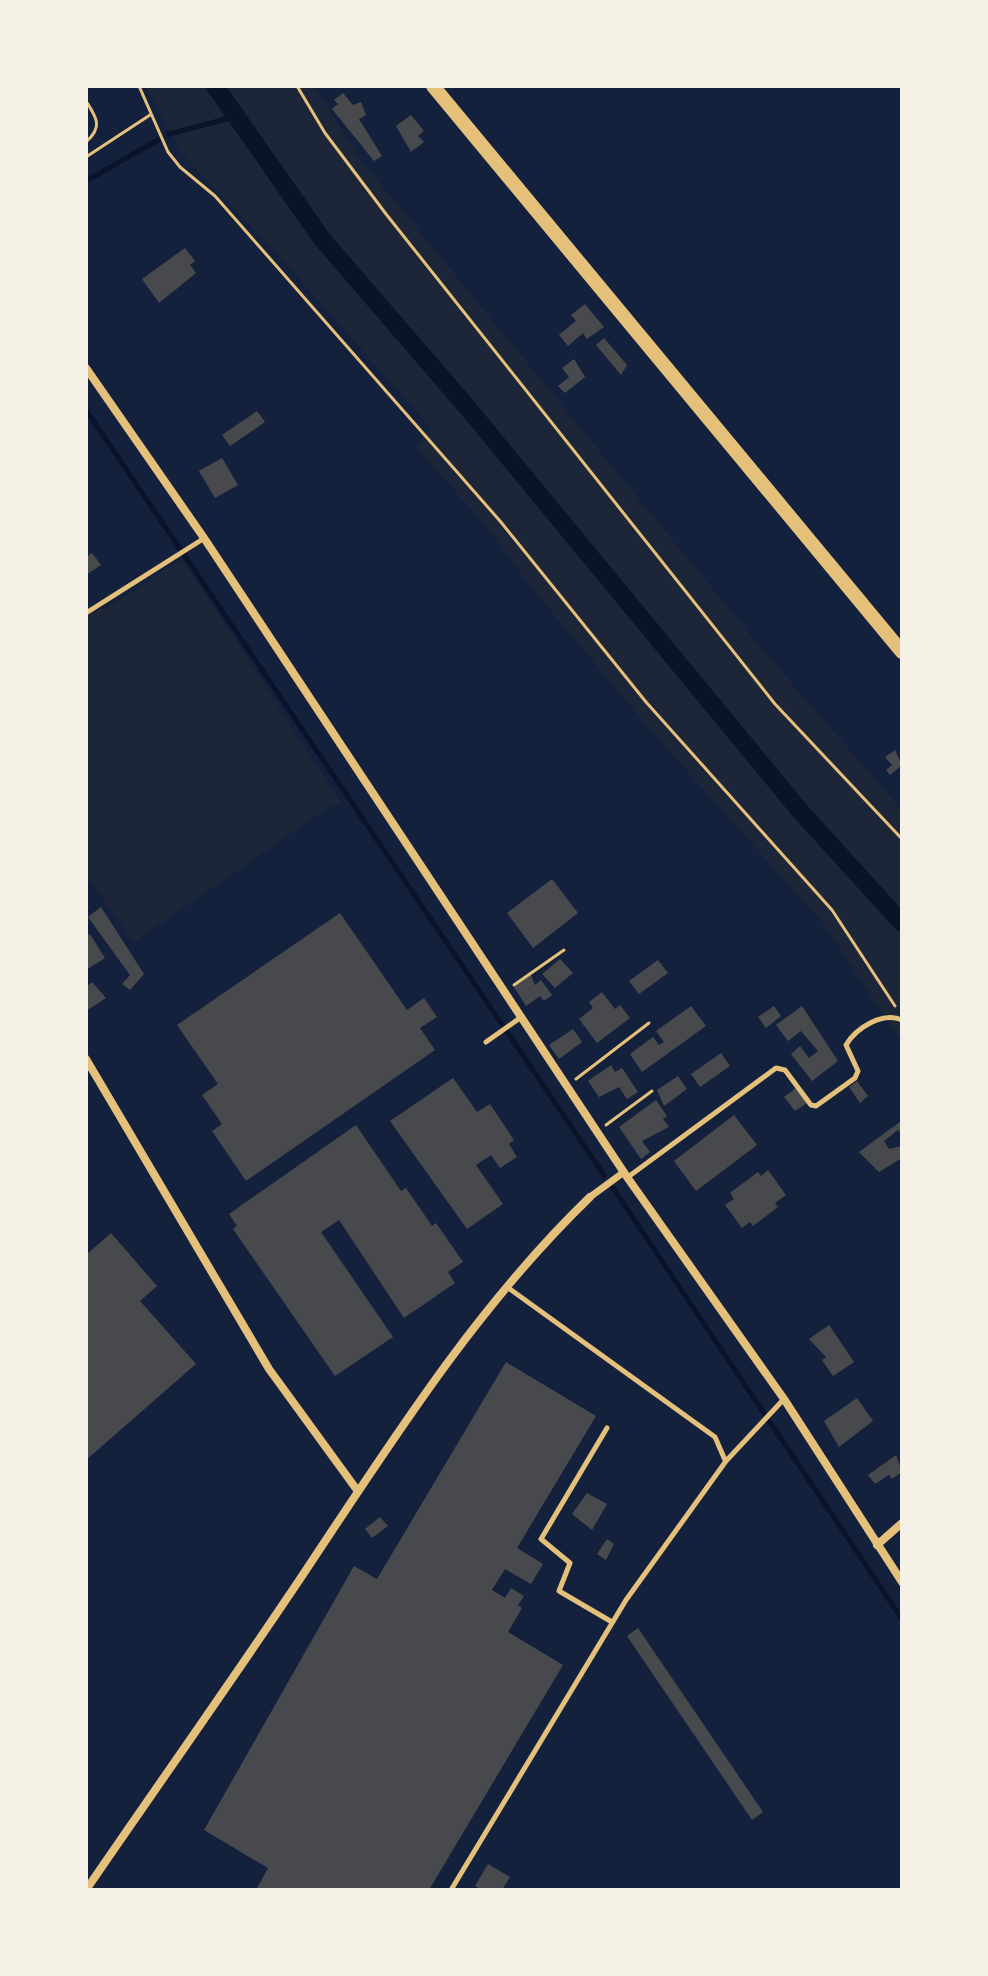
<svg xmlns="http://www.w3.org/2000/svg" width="988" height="1976" font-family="'Nunito Sans',sans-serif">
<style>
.green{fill:#1d2539}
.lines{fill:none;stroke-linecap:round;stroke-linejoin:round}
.stream{stroke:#0b132b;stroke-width:5}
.canal{stroke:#0b132b;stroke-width:18}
.building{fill:#48494c}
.path{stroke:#e5c07b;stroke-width:3}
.service{stroke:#e5c07b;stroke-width:5}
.pedestrian{stroke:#e5c07b;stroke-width:7}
.minor{stroke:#e5c07b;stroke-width:8}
.secondary{stroke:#e5c07b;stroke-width:14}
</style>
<rect width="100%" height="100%" fill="#14213d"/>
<g class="green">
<path d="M145,86H314L360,159L766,654L902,810V1043L822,922L654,734L527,582L493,534L415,446L432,429L280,257L183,155Z"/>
<path d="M182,559L341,802L325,810L134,942L86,876V616L116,603Z"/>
</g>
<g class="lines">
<g class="stream">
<path d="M169,134L234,117"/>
<path d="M86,181L158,140"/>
<path d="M86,410L604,1175"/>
<path d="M613,1188L902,1619"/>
</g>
<path class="canal" d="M215,86L322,239L467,407L801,812L902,923"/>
</g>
<g class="building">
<path d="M343,93L353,105L361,102L366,115L359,119L382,156L374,161L332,109L338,104L334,100Z"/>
<path d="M411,115L424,131L418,136L424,142L411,152L396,126Z"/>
<path d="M185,248L195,261L190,265L196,273L159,303L142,279Z"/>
<path d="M585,304L604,327L587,339L583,333L568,346L559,335L576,321L571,315Z"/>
<path d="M604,338L627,365L621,375L596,345Z"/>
<path d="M574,359L585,377L565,393L558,386L569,377L562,368Z"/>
<path d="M257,411L265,422L230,446L222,435Z"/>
<path d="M222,458L238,485L215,498L199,471Z"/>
<path d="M92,553L101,565L86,575V557Z"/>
<path d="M895,750L902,765L890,775L886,770L892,765L885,757Z"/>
<path d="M552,879L578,913L533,948L507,913Z"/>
<path d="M101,907L144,974L130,990L122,984L130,975L88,917Z"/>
<path d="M340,913L407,1010L424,998L437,1017L420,1028L435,1050L246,1181L212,1131L222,1124L202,1095L218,1084L177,1025Z"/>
<path d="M90,934L105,958L86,970V937Z"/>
<path d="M560,959L573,973L555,988L542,974Z"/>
<path d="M658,960L668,973L639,994L629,981Z"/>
<path d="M531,975L535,985L541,980L552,995L544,1001L540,996L526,1006L514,987Z"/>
<path d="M92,982L106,998L86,1011V987Z"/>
<path d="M602,992L615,1009L620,1005L630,1018L597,1043L579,1019L593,1008L589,1002Z"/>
<path d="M691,1006L706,1026L642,1072L630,1054L653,1037L659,1045L664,1042L656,1031Z"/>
<path d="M774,1006L781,1016L766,1028L758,1017Z"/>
<path d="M802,1006L838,1061L812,1081L791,1054L800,1046L809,1058L818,1051L801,1031L788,1041L776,1025Z"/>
<path d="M573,1029L582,1042L559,1059L549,1045Z"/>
<path d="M721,1053L730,1066L700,1087L691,1074Z"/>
<path d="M611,1065L615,1072L622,1068L638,1092L627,1099L619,1087L599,1097L588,1081Z"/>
<path d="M678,1076L687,1089L664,1106L657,1090Z"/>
<path d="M453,1078L477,1112L490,1104L514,1140L509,1144L517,1157L500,1168L491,1155L476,1165L503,1204L467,1229L390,1121Z"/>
<path d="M857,1081L868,1096L860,1103L849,1087Z"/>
<path d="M796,1088L807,1103L795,1111L784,1097Z"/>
<path d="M656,1100L667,1116L663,1119L669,1127L642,1141L650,1152L641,1159L619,1127Z"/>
<path d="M734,1115L757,1145L696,1191L674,1161Z"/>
<path d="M901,1121L902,1135L898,1130L884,1141L889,1149L902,1146V1158L879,1172L859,1152Z"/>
<path d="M356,1125L401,1191L406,1188L432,1226L436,1223L463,1262L448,1272L455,1283L404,1318L339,1220L321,1232L393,1337L335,1376L233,1229L237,1226L229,1214Z"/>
<path d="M768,1170L786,1195L775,1203L778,1207L753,1226L750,1222L742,1228L725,1205L734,1199L730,1193L758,1172L761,1176Z"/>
<path d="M111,1233L157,1286L140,1301L196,1364L86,1460V1255Z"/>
<path d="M829,1325L854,1362L833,1376L822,1360L826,1357L809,1339Z"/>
<path d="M506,1362L596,1416L517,1548L543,1564L531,1584L505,1569L492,1590L505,1598L511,1588L524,1596L518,1605L522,1608L508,1632L563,1665L429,1890H256L268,1868L204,1830L354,1566L377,1579Z"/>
<path d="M857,1398L873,1421L839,1447L824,1421Z"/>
<path d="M896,1455L902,1472L892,1479L889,1475L875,1484L868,1475Z"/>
<path d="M587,1493L607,1504L592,1530L572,1514Z"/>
<path d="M380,1517L388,1526L372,1538L365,1529Z"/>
<path d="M607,1539L614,1544L606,1560L597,1554Z"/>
<path d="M638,1628L763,1812L752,1820L627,1636Z"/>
<path d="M488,1864L510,1877L502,1890H482L475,1886Z"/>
</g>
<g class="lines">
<g class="path">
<path d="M139,86L168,152L180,167L215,196L500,521L646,702L832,910L895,1006"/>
<path d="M297,86L325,133L386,214L775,704L902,839"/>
<path d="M86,101C97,118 103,127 86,142"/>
<path d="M86,157L150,115"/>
<path d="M514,985L564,950"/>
<path d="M576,1079L649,1023"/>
<path d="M606,1125L652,1091"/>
</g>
<g class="service">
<path d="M86,613L203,539"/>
<path d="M486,1042L520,1018"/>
<path d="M628,1177L776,1068L785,1070L811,1105L816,1106L855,1078L858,1071L846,1045C856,1028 883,1011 902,1020"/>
<path d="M507,1287L715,1437L725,1460"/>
<path d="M607,1428L541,1539L570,1563L559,1591L612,1622"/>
<path d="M451,1890L626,1600L726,1461L784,1399"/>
</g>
<path class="pedestrian" d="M590,1197L624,1172"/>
<g class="minor">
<path d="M86,368L204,538L627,1177L784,1399L902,1582"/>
<path d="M86,1059L269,1369L357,1490"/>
<path d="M877,1545L902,1523"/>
<path d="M86,1890C158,1785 231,1682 302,1576C390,1444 475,1308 590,1197"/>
</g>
<path class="secondary" d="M433,86L902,652"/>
</g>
<rect width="988" height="1976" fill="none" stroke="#f6f1e7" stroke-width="176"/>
</svg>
